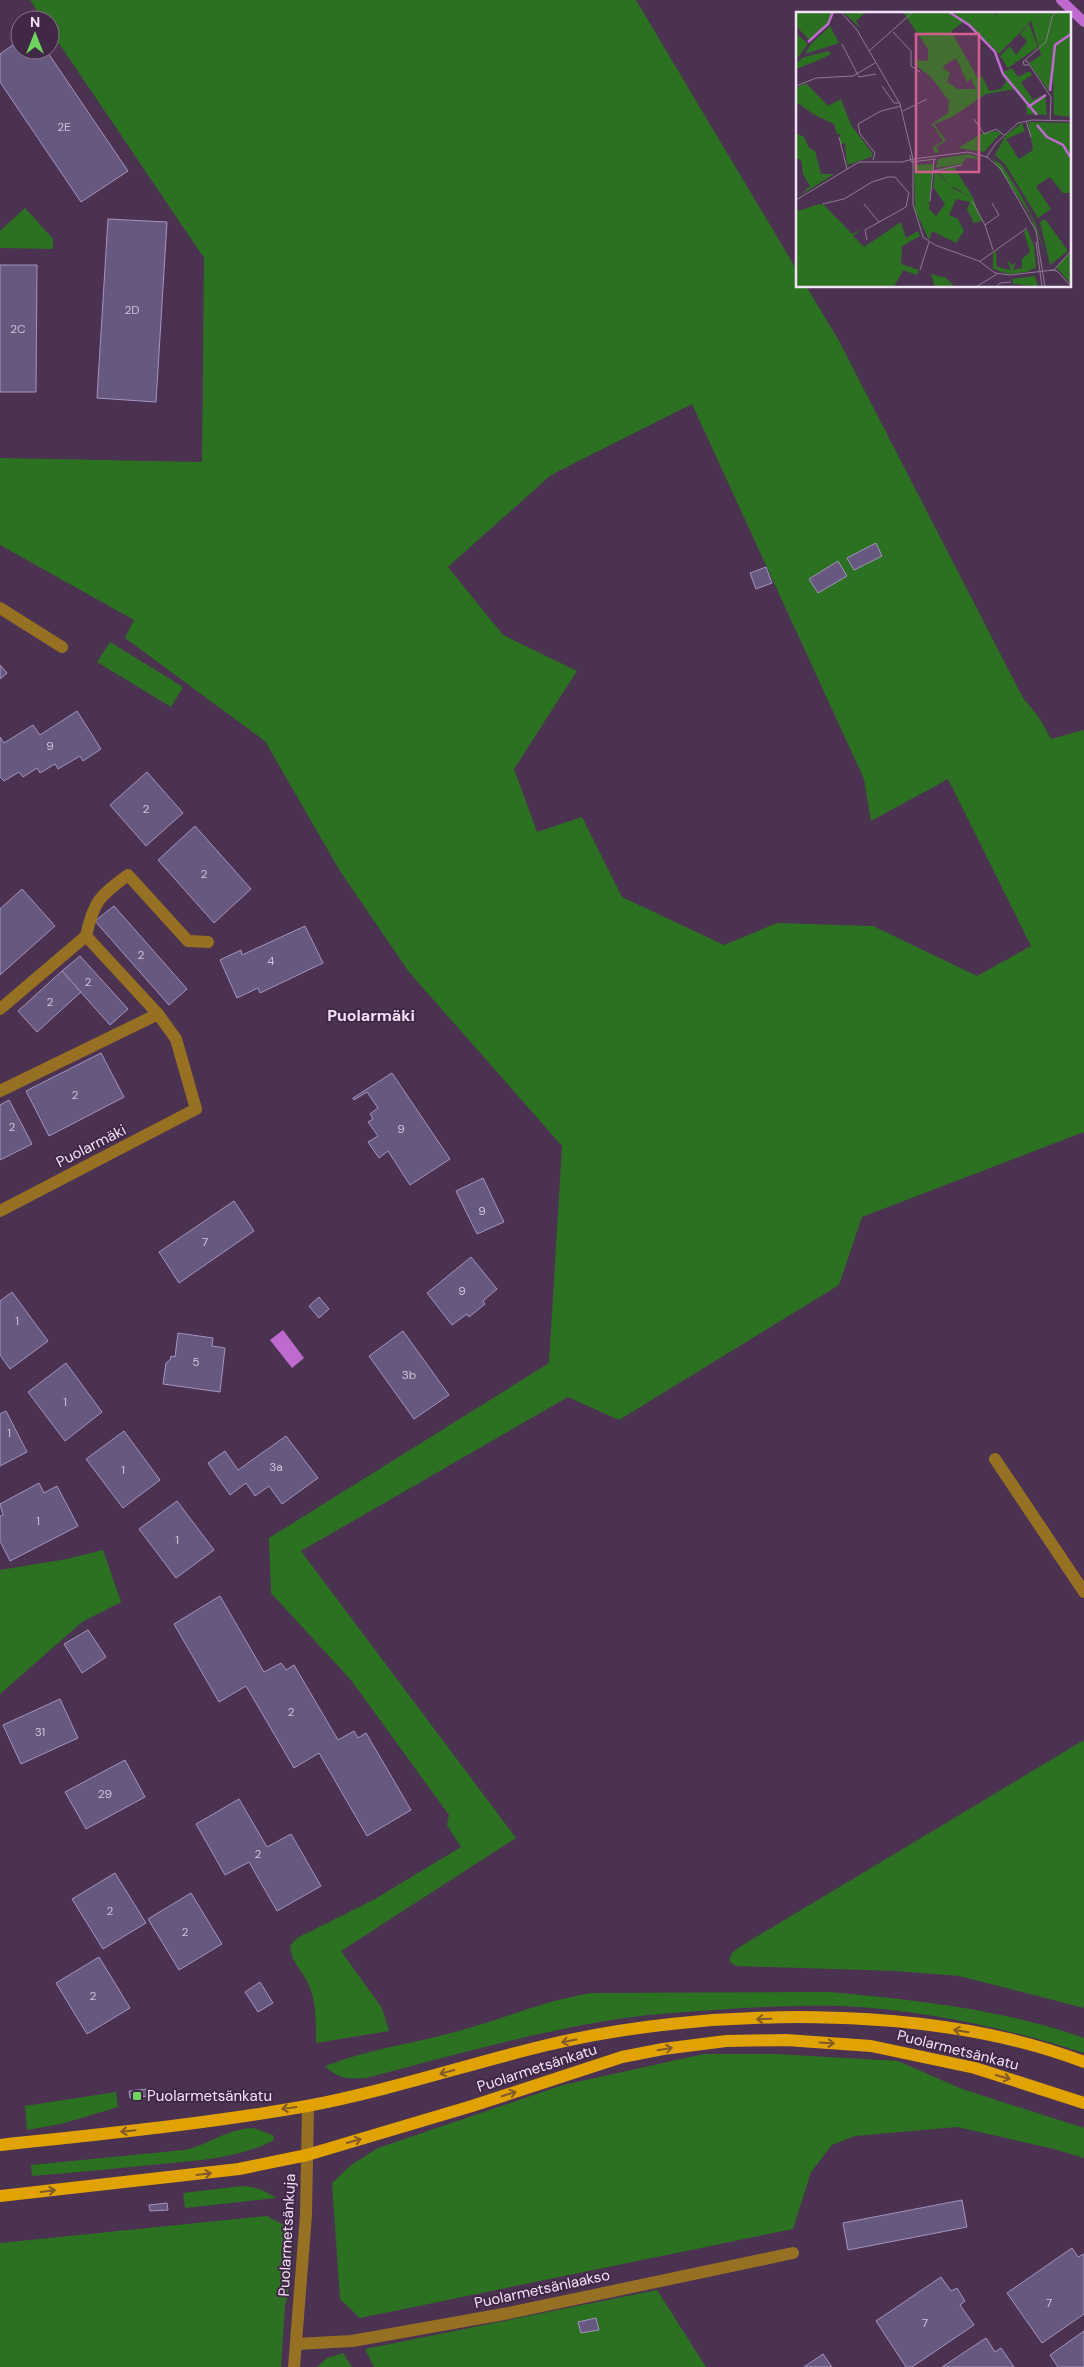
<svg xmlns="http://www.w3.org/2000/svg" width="1084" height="2367" font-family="'DM Sans',sans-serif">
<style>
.green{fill:#2c7021;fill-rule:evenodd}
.water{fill:#bf6acf}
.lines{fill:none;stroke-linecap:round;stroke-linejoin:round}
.stream{stroke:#bf6acf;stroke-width:10}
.building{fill:#66587e;stroke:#a495bf}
.minor{stroke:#967023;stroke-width:12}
.major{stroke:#e1a301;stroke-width:12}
.oneway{stroke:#81592a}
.poi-dot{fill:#6fd35f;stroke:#412846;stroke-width:2}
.labels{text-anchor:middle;stroke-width:4;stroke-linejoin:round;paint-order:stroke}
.number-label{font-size:12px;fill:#d0c0d8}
.street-label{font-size:15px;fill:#f3e3f6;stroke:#412846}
.poi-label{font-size:15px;fill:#f3e3f6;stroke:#412846;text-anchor:start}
.neighbourhood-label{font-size:16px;font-weight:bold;fill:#f3e3f6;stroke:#412846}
.inset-river{fill:none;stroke:#bf6acf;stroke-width:2.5}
.inset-road{fill:none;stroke:#8f7993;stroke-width:1}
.view{fill:#d35f91;fill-opacity:0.15;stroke:#d35f91;stroke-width:2.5}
.inset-edge{fill:none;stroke:#f3e3f6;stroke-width:2.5}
</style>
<rect width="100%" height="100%" fill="#4c3251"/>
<g class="green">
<path d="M30,0H636L798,272V286H806L838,339L1023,698L1038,716L1051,739L1084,730V1132L862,1217L839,1285L619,1420L568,1397L301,1551L516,1838L341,1951L382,2008L389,2031L316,2043C316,2021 317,2001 307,1981C300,1968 291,1961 290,1946L297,1938L375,1899L461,1847L447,1825L449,1815L351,1680L271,1593L269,1538L549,1363L562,1146L409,972L340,871L265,741L125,638L134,620L0,545V458L202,462L204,258L50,30V20H43ZM692,404L864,779L871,821L948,779L1031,946L977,976L873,926L777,923L724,945L622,897L582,817L537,832L514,769L577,671L503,635L448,567L551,475Z"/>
<path d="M25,208L53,239V249L0,248V231Z"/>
<path d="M110,642L183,687L171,707L97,662Z"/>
<path d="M103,1550L121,1602L82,1622L0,1694V1570L67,1559Z"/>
<path d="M1084,1740V2008L959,1976L896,1971L736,1966L729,1961L732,1953L741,1946Z"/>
<path d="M830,1992C916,2000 1002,2009 1084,2038V2053C1006,2028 925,2010 843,2006C800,2005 757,2007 715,2010C685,2012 654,2014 624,2018C537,2031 452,2056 366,2078C349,2079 338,2079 325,2066C369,2049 417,2043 462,2030C505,2018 547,2000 591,1993Z"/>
<path d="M704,2054H776L898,2061L962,2089L1084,2128V2158L1054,2149L957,2127L855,2136L832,2145L811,2172L793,2229L360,2318L340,2299L332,2183L351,2165L378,2148L563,2085Z"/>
<path d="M116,2092L118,2107L61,2124L27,2130L25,2106Z"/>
<path d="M253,2128L273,2135L274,2140C237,2160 192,2161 150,2165C111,2169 71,2173 32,2176L31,2165L184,2150C209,2145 226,2129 253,2128Z"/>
<path d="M242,2186C256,2187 265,2190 276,2198L185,2208L183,2193Z"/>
<path d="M267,2216L282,2224L293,2223L292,2270L285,2307L281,2367H0V2243Z"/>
<path d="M657,2290L706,2367H374L365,2349Z"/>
<path d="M343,2353L352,2367H317L327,2358Z"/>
</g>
<path class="water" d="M283,1330L304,1358L292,1368L270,1340Z"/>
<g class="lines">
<path class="stream" d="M1061,0L1084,22"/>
</g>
<g class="building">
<path d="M20,40V50H46L128,171L81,202L0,82V54Z"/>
<path d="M108,219L167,222L156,402L97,398Z"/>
<path d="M0,265H37L36,392H0Z"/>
<path d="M876,543L882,556L854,570L847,558Z"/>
<path d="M838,561L847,576L818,593L809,579Z"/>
<path d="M766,567L772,583L756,589L750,573Z"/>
<path d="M0,665L7,673L0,679Z"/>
<path d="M77,711L101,749L83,761L80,756L58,769L55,764L40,773L37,768L23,777L19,772L4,781L0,777V737L4,743L33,725L40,735Z"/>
<path d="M147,772L183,813L146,846L110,805Z"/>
<path d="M195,826L251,889L214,923L158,860Z"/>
<path d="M22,889L55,926L0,975V909Z"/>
<path d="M114,906L187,989L169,1005L95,921Z"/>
<path d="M305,926L323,963L260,993L258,988L237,998L220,960L241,950L242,955Z"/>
<path d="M80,956L128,1009L110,1025L62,971Z"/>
<path d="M62,971L81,992L37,1032L18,1011Z"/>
<path d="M101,1053L124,1097L49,1136L26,1091Z"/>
<path d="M392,1073L450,1159L410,1185L388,1151L379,1158L368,1142L378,1136L368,1122L373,1119L370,1114L378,1108L367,1092L354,1100L353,1098Z"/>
<path d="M9,1100L32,1144L0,1160V1105Z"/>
<path d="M483,1178L504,1222L477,1234L456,1191Z"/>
<path d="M234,1201L254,1231L179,1283L159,1252Z"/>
<path d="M471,1257L497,1289L483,1301L485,1304L469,1317L467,1314L452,1325L427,1293Z"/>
<path d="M12,1292L48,1341L10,1369L0,1355V1301Z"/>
<path d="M319,1297L329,1309L319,1318L309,1306Z"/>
<path d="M403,1331L449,1395L414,1419L369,1356Z"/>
<path d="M178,1333L213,1338L212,1346L225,1348L220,1392L163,1384L166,1363L170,1360L171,1356L175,1357Z"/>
<path d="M66,1363L102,1412L65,1441L28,1392Z"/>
<path d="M6,1411L27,1452L0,1466V1414Z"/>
<path d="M124,1431L160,1480L123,1508L86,1459Z"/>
<path d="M286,1436L318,1478L282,1504L269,1486L255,1496L246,1483L230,1495L208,1463L225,1451L238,1470Z"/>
<path d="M39,1483L44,1493L57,1486L78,1526L10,1561L0,1541V1516L3,1515L0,1504Z"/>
<path d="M177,1501L214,1550L176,1578L139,1529Z"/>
<path d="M220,1596L264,1672L281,1663L286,1670L294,1665L338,1740L354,1731L358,1738L366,1733L411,1810L367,1836L319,1753L294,1768L246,1686L219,1702L174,1624Z"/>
<path d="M88,1630L106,1657L82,1673L64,1644Z"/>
<path d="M60,1699L78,1738L21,1764L3,1725Z"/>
<path d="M125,1760L145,1797L86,1829L65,1792Z"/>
<path d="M239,1799L267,1847L291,1834L321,1886L277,1911L249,1862L225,1875L196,1824Z"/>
<path d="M115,1873L146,1923L103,1949L72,1899Z"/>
<path d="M191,1893L222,1944L179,1970L148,1919Z"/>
<path d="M99,1957L130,2008L87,2034L56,1983Z"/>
<path d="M260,1982L273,2003L258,2012L245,1992Z"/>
<path d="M148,2089V2096L130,2098L129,2091Z"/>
<path d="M962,2200L967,2227L848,2250L843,2223Z"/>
<path d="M167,2203L168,2210L150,2211L149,2205Z"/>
<path d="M1072,2248L1078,2257L1084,2254V2314L1042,2343L1007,2293Z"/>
<path d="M941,2277L951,2291L957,2288L965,2301L960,2305L974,2325L912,2367H906L876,2321Z"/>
<path d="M596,2318L599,2330L581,2333L578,2322Z"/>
<path d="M1084,2331V2367H1058L1050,2355Z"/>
<path d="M986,2338L995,2352L1001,2348L1014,2367H942Z"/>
<path d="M823,2354L832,2367H804Z"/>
</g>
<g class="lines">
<g class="minor">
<path d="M0,608L62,647"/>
<path d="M86,936C94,900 100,896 128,875L188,941L208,942"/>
<path d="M0,1009L86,936L158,1014L176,1039L196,1109L0,1211"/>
<path d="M0,1091L158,1014"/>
<path d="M995,1459L1084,1592"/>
<path d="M296,2344L352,2341L509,2313L793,2253"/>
<path d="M294,2367L306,2215L308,2106"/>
</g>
<g class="major">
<path d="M0,2145C102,2134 206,2124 307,2106C387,2091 465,2065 543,2046C703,2007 930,2003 1084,2062"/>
<path d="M0,2196L239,2169L307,2155L472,2106L622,2057L663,2049L726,2041L786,2040L871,2046L975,2068L1084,2103"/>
</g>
</g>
<defs><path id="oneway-shaft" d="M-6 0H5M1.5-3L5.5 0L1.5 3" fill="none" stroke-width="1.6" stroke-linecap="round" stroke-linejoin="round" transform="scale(1.25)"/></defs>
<g class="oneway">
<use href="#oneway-shaft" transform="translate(764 2019) rotate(178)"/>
<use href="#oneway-shaft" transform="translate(961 2031) rotate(-170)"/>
<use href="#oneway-shaft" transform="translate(569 2041) rotate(169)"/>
<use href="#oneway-shaft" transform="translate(827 2043) rotate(4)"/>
<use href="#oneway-shaft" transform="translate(665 2049) rotate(-9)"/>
<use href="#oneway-shaft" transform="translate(447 2072) rotate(165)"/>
<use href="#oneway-shaft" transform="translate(1003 2077) rotate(16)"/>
<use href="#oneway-shaft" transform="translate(509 2094) rotate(-18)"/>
<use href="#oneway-shaft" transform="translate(289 2108) rotate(172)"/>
<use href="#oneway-shaft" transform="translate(128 2131) rotate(174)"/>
<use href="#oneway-shaft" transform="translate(354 2141) rotate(-16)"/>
<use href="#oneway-shaft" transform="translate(204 2174) rotate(-7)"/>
<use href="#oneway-shaft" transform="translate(48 2191) rotate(-7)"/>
</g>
<rect class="poi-dot" x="132" y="2091" width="10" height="10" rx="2.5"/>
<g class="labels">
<g class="number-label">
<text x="64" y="131">2E</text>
<text x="132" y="314">2D</text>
<text x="18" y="333">2C</text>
<text x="50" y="750">9</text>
<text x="146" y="813">2</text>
<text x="204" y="878">2</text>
<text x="141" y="959">2</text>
<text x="271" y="965">4</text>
<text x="88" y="986">2</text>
<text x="50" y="1006">2</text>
<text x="75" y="1099">2</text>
<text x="12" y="1131">2</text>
<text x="401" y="1133">9</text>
<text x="482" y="1215">9</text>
<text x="205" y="1246">7</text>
<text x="462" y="1295">9</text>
<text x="17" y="1325">1</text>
<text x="196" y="1366">5</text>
<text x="409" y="1379">3b</text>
<text x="65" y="1406">1</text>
<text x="9" y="1437">1</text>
<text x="276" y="1471">3a</text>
<text x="123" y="1474">1</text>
<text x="38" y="1525">1</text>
<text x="177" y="1544">1</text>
<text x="291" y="1716">2</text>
<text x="40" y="1736">31</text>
<text x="105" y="1798">29</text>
<text x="258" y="1858">2</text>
<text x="110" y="1915">2</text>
<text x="185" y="1936">2</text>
<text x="93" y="2000">2</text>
<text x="1049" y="2307">7</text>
<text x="925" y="2327">7</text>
</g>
<g class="street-label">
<text transform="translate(91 1146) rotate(-27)" y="5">Puolarmäki</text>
<text transform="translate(958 2050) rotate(14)" y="5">Puolarmetsänkatu</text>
<text transform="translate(537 2068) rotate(-18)" y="5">Puolarmetsänkatu</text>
<text transform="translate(287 2235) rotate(-87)" y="5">Puolarmetsänkuja</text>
<text transform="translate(542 2289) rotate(-12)" y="5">Puolarmetsänlaakso</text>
</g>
<g class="poi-label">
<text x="147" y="2101">Puolarmetsänkatu</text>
</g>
<g class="neighbourhood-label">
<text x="371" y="1021">Puolarmäki</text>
</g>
</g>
<g transform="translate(796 12)">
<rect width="275" height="275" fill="#4c3251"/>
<path d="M0,0H37L31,12L14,29L0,14ZM47,0H70L60,9L65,17ZM107,0H197L201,3L203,0H275V105L258,103L257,64L253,79L233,51L245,43L235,9L203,42L169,9L155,19L181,65L186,64L193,79L205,77L210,70L207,60L216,56L222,65L234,59L236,63L225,70L237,88L249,82L251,103L231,102L229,88L219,77L190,82L156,105L138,112L150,129L140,135L143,140L138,141L137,135L147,129L136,112L152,101L153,89L135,65L118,52L119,48L132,49V37ZM160,46L171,70L175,67L180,77H162L151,70L154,61L146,55ZM233,12L242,35L212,56L204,44L214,34L220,43L231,29L224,22ZM34,14L43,31L9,42L15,32ZM0,21L12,32L0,48L1,39ZM33,39L35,42L21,49L0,57V51L8,45ZM10,71L32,94L45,87L55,113L77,142L75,145L51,153L49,131L44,132V122H41L38,112L17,102L0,90V76ZM232,110L275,111V181H267L254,165L243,172L240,175L255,197L242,206L209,152L199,143L210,123L226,111L229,119L210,127L223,147L237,138ZM199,119L205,121L188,140L162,136L185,122ZM0,121L8,125L13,136L19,139L25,162H38L3,184L14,174L7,162L5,147H0ZM172,142L186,147L170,146L166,152L140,156L142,147ZM196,146L206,153L225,183L239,211L248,238L233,201ZM137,152L133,197L140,204L149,192L137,175L139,159L158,177L175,185L154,173L141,159L158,155L176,184L186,209L178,211L171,197L174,190L160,187L153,203L162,207L168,219L160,231L136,219L133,228L119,198L118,153ZM23,192L28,193L56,222L66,217L57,224L68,235L105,210L110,226L122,219L124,224L106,234L105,252L123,258L121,263L107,258L98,275H0V195L2,199ZM249,207L272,239L254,253L244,210ZM231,217L238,234L240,255L231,260L213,262L197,257V241L200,239L201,255L215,258L211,248L216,253L220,250L217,258L226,256V247L234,240L228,220ZM275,240V272L260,255ZM135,262L150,266L159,275H139ZM239,264L242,275L217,272L216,267Z" fill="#2c7021" fill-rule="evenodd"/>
<path class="inset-river" d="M153,0L173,13L199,40L207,62L241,103M12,30L32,12L37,0M254,79L259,33L275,22M232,95L250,83M241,113L251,125L267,133L275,146"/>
<path class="inset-road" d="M45,0L61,18L104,92L117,147L172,140L191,145L205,157L240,219L249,275M97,20L115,39V54L124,60M46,32L63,65L80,62M73,39L117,0M229,48L250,30L256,5L260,0M233,53H228L227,49H231L255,85L254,108M0,74L20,66L57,64L79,51M86,74L98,91H103M107,99L131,87M178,107L188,122L200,117L208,123M230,109L235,125M43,125L51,157M114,143L115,150L140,147M190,146L200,131L222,111L236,108L275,109M77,148L79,141L64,122L62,112L85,99L105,94M106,150L117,147V192L127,225L139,233L183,249L199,261M137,159L166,153M0,188L63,150H107M134,189L138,147M176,189L189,213M196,191L203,203L189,213L197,238M26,192L48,187L76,170L92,165H99L112,180M68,192L83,210M71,228L69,218L110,195L113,180M240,230L246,275M183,250L231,216M124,258L133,230M255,258L261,259L275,274M258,258L275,239M199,261L214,263L257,258M180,275L201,262M200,275L204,271L215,270"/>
<path class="view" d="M120,22H183V160H120Z"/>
<rect width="275" height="275" class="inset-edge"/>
</g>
<g transform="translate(35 35)"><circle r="24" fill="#412846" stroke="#88738c"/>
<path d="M0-4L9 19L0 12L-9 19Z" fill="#6fd35f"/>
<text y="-8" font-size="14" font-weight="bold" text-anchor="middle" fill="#f3e3f6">N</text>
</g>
</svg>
